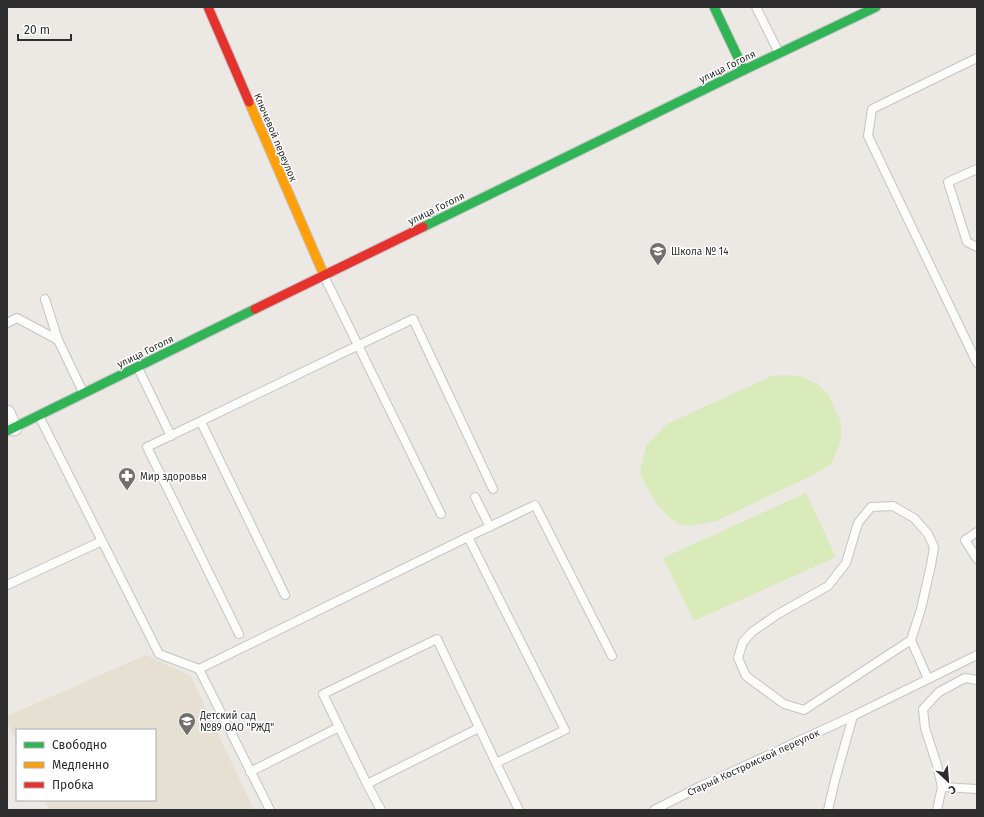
<svg xmlns="http://www.w3.org/2000/svg" width="984" height="817" font-family="'Fira Sans',sans-serif">
<style>
.education{fill:#e6e0d3}
.pitch{fill:#d9eabb}
.lines{fill:none;stroke-linecap:round;stroke-linejoin:round}
.lane-casing{stroke:#c5c4c5;stroke-width:10}
.street-casing{stroke:#c5c4c5;stroke-width:17}
.fast-casing{stroke:#c5c4c5;stroke-width:11}
.slow-casing{stroke:#c5c4c5;stroke-width:11}
.jam-casing{stroke:#c5c4c5;stroke-width:11}
.lane{stroke:#fcfcfb;stroke-width:8}
.street{stroke:#fcfcfb;stroke-width:15}
.fast{stroke:#30b455;stroke-width:9}
.slow{stroke:#ff9f0a;stroke-width:9}
.jam{stroke:#e5322d;stroke-width:9}
.labels{text-anchor:middle;stroke-width:3;stroke-linejoin:round;paint-order:stroke}
.street-label{font-size:10px;fill:#2e2e2e;stroke:#fff}
.poi-label{font-size:10px;fill:#2e2e2e;stroke:#fff;text-anchor:start}
</style>
<rect width="100%" height="100%" fill="#ece8e4"/>
<path class="education" d="M146,655L191,676L254,810H49L45,800H155V730H17V743L7,722V716Z"/>
<g class="pitch">
<path d="M787,375L802,377L818,384L828,394L841,422V437L839,446L831,464L817,473L716,521L691,526L678,524L668,516L656,503L640,474L642,462L646,446L667,424L772,376Z"/>
<path d="M806,493L836,557L694,621L663,558Z"/>
</g>
<g class="lines">
<defs>
<g id="lane">
<path d="M756,7L779,53"/>
<path d="M977,58L872,109L868,136L977,363"/>
<path d="M977,169L948,182L967,242L977,247"/>
<path d="M324,276L441,514"/>
<path d="M45,299L58,340L83,392"/>
<path d="M7,323L17,318L58,340"/>
<path d="M138,368L171,436"/>
<path d="M39,416L159,654L199,669"/>
<path d="M201,422L285,595"/>
<path d="M475,497L490,527"/>
<path d="M977,532L965,540L977,559"/>
<path d="M468,537L535,505L612,656"/>
<path d="M7,585L102,541"/>
<path d="M239,634L147,447L413,319L493,489"/>
<path d="M911,640L804,710L784,704L746,676L738,658L743,642L752,632L778,614L828,586L846,563L858,523L871,507L893,506L914,518L928,534L934,547L931,565L921,609L911,640L928,679"/>
<path d="M339,727L367,784L479,728"/>
<path d="M496,763L519,810"/>
<path d="M250,772L339,727L323,694L437,639L496,763L565,730L468,537L199,669L270,810"/>
<path d="M367,784L381,810"/>
<path d="M942,787L977,789"/>
<path d="M654,810L699,787L853,716"/>
<path d="M828,810L835,780L853,716L977,655"/>
<path d="M937,810L942,787L937,765L925,728L923,709L939,692L965,678L977,680"/>
</g>
<path id="street" d="M7,413L14,428"/>
<g id="fast">
<path d="M714,7L744,70"/>
<path d="M423,227L744,70L876,7"/>
<path d="M7,431L255,309"/>
</g>
<path id="slow" d="M249,102L324,275"/>
<g id="jam">
<path d="M208,7L249,102"/>
<path d="M255,309L423,227"/>
</g>
</defs>
<use href="#lane" class="lane-casing"/>
<use href="#street" class="street-casing"/>
<use href="#fast" class="fast-casing"/>
<use href="#slow" class="slow-casing"/>
<use href="#jam" class="jam-casing"/>
<use href="#lane" class="lane"/>
<use href="#street" class="street"/>
<use href="#fast" class="fast"/>
<use href="#slow" class="slow"/>
<use href="#jam" class="jam"/>
</g>
<defs>
<symbol id="school-pin" viewBox="-11 -11 22 30"><path d="M0 17L-7.5 6A9.5 9.5 0 1 1 7.5 6Z" fill="#706f6e" stroke="#fff"/><path d="M0-5L7-2L0 1L-7-2ZM-4 1L0 2.5L4 1V4Q0 6-4 4Z" fill="#fff"/></symbol>
<symbol id="pharmacy-pin" viewBox="-11 -11 22 30"><path d="M0 17L-7.5 6A9.5 9.5 0 1 1 7.5 6Z" fill="#706f6e" stroke="#fff"/><path d="M-2-6h4v4h4v4h-4v4h-4v-4h-4v-4h4Z" fill="#fff"/></symbol>
</defs>
<g fill-rule="evenodd">
<use href="#school-pin" x="648" y="241" width="20" height="27"/>
<use href="#pharmacy-pin" x="117" y="466" width="20" height="27"/>
<use href="#school-pin" x="177" y="711" width="20" height="27"/>
</g>
<g class="labels">
<g class="street-label">
<text transform="translate(727 66) rotate(-26)" y="4">улица Гоголя</text>
<text transform="translate(276 137) rotate(67)" y="4">Ключевой переулок</text>
<text transform="translate(436 208) rotate(-26)" y="4">улица Гоголя</text>
<text transform="translate(145 351) rotate(-26)" y="4">улица Гоголя</text>
<text transform="translate(753 762) rotate(-25)" y="4">Старый Костромской переулок</text>
</g>
<g class="poi-label">
<text x="671" y="255">Школа № 14</text>
<text x="140" y="480">Мир здоровья</text>
<text x="200" y="719">Детский сад<tspan x="200" dy="12">№89 ОАО "РЖД"</tspan></text>
</g>
</g>
<rect width="984" height="817" fill="none" stroke="#2e2e2e" stroke-width="16"/>
<rect x="16" y="729" width="140" height="72" fill="#ffffff" stroke="#ababab"/>
<rect x="24" y="742" width="20" height="6" fill="#30b455" stroke="#ababab"/>
<text x="52" y="749" font-size="12" fill="#2e2e2e">Свободно</text>
<rect x="24" y="762" width="20" height="6" fill="#ff9f0a" stroke="#ababab"/>
<text x="52" y="769" font-size="12" fill="#2e2e2e">Медленно</text>
<rect x="24" y="782" width="20" height="6" fill="#e5322d" stroke="#ababab"/>
<text x="52" y="789" font-size="12" fill="#2e2e2e">Пробка</text>
<g transform="translate(948 781) rotate(154)" stroke="#ffffff" stroke-width="3" paint-order="stroke">
<path d="M0-3L7 15L0 10L-7 15Z" fill="#2e2e2e"/>
<text y="-6" font-size="11" font-weight="bold" text-anchor="middle" fill="#2e2e2e">С</text>
</g>
<path d="M18 34v6h53v-6" fill="none" stroke="#2e2e2e" stroke-width="2"/>
<text x="24" y="34" font-size="12" fill="#2e2e2e" stroke="#ffffff" stroke-width="3" paint-order="stroke">20 m</text>
</svg>
